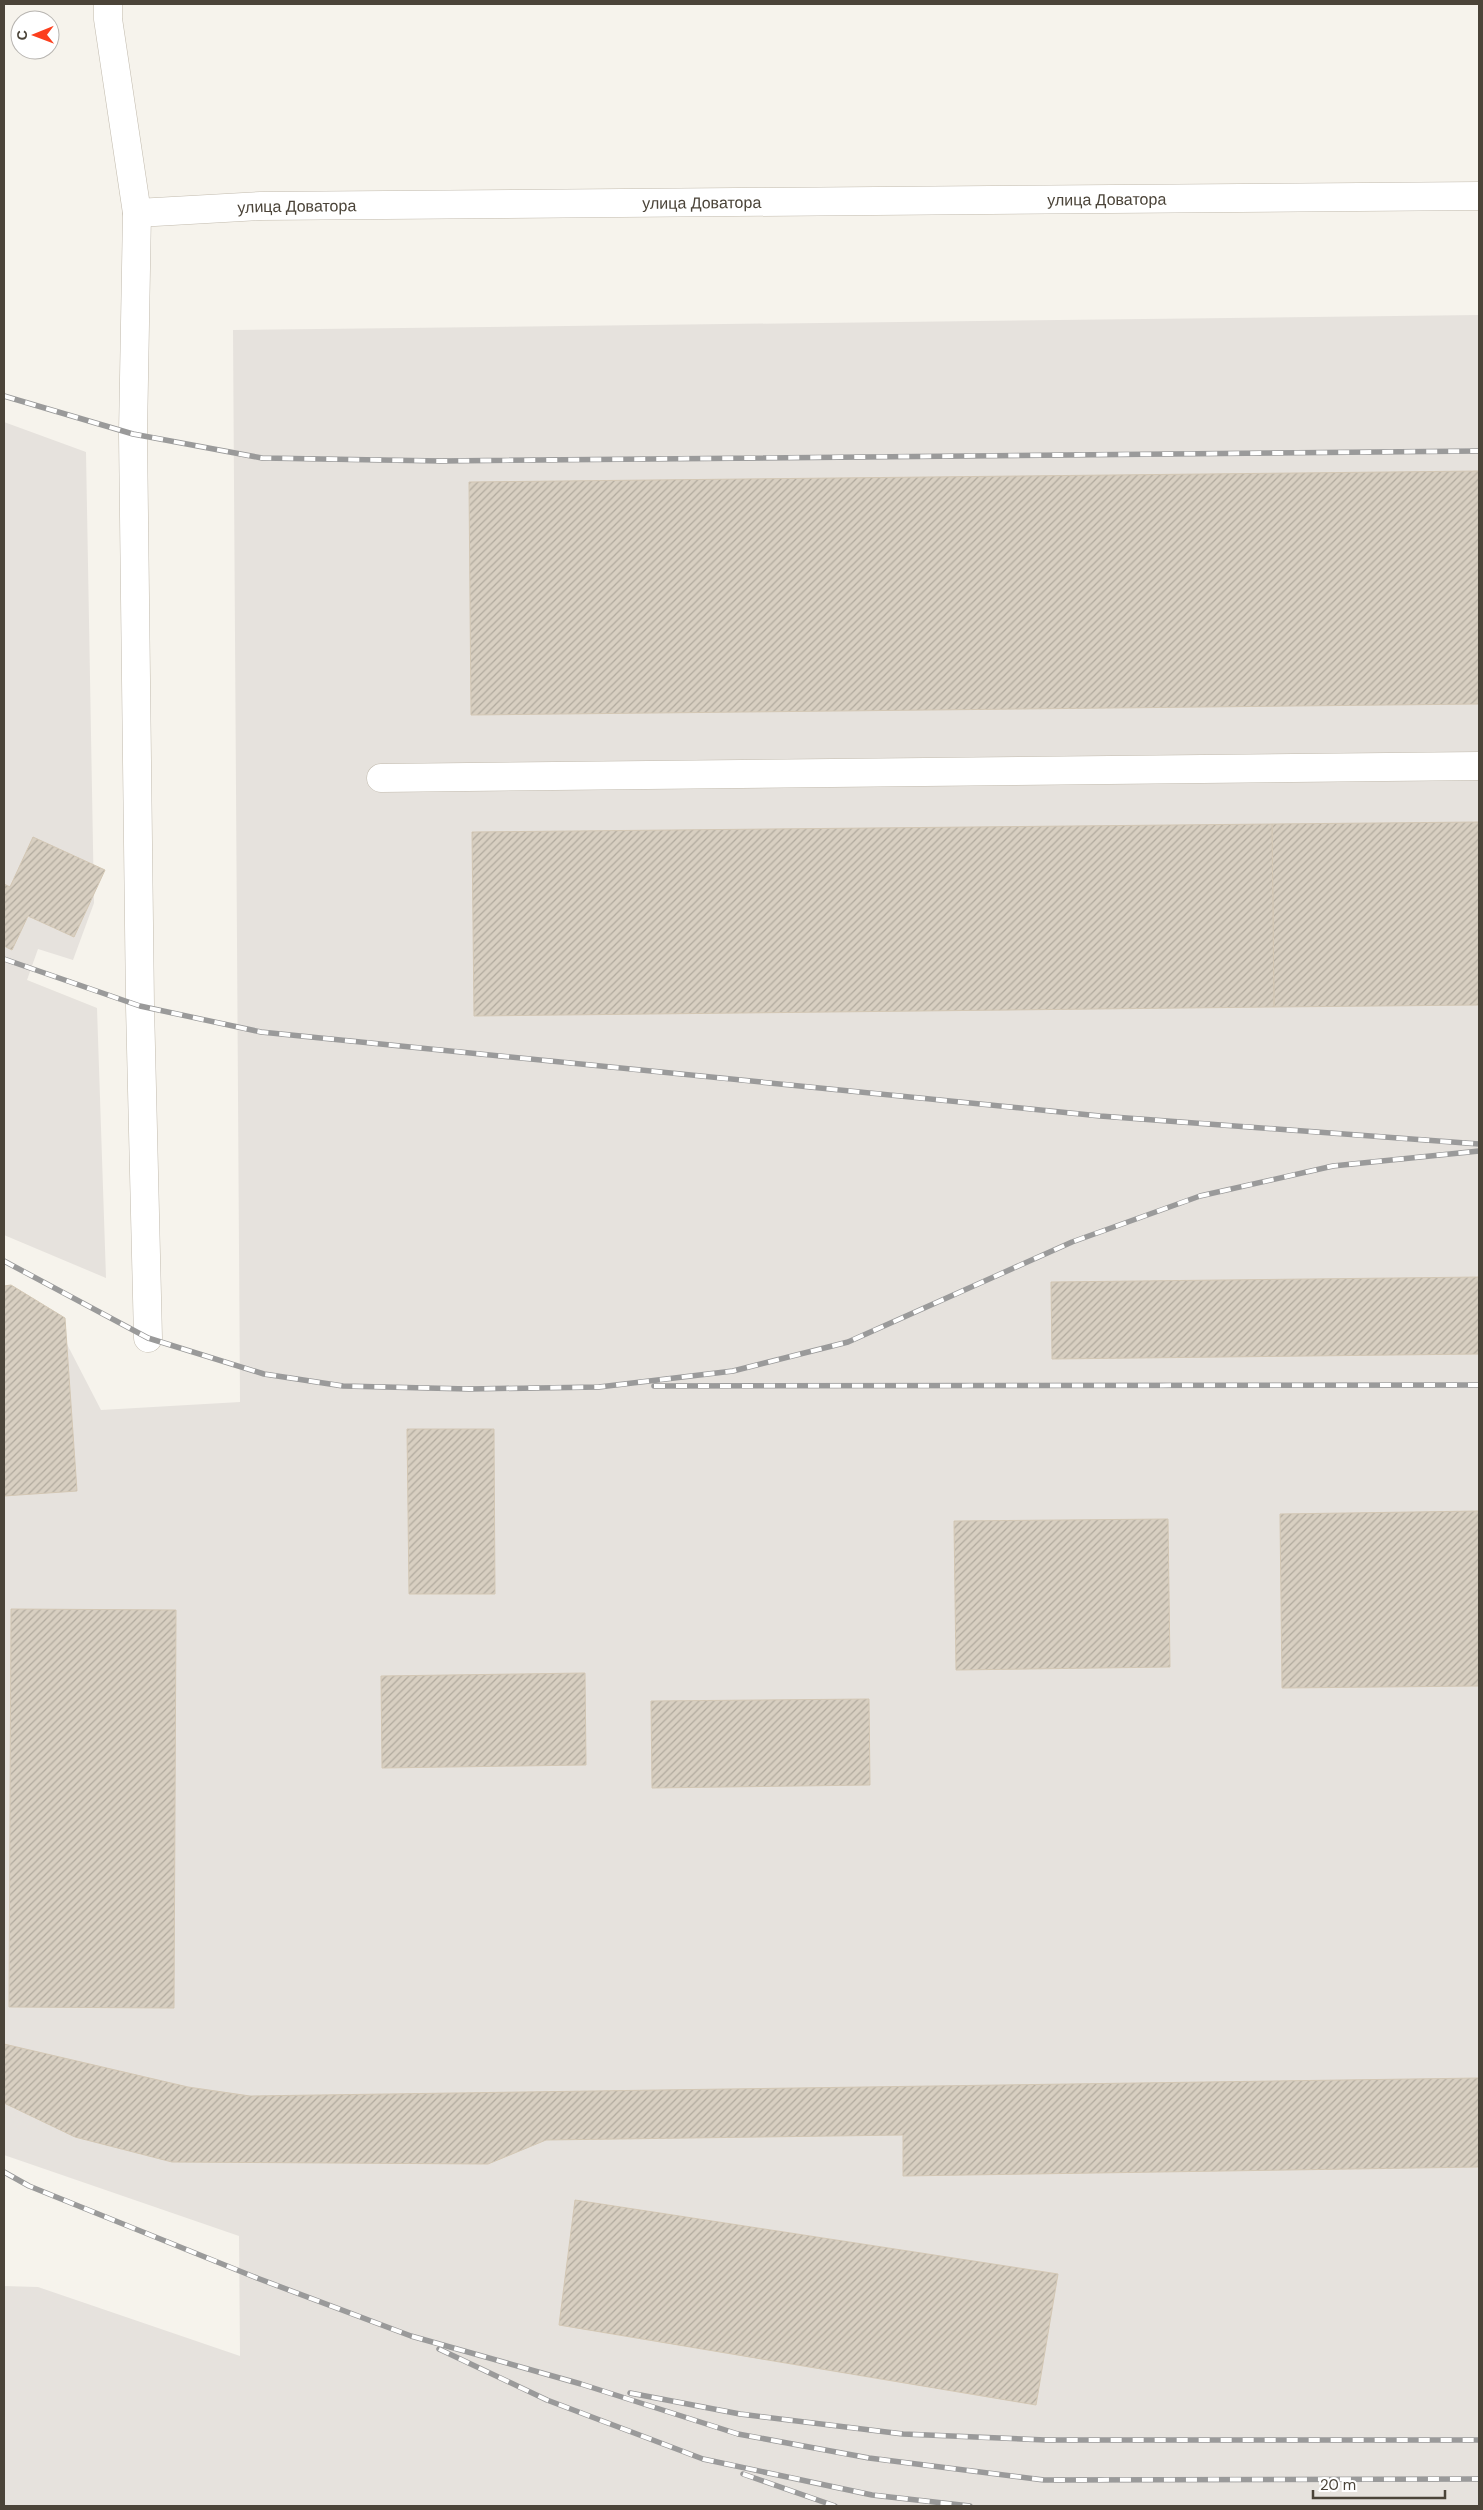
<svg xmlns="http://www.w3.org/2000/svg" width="1483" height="2510" font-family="'DM Sans',sans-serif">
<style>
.industrial{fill:#e6e2dd}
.building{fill:url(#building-hatch);stroke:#d3c7b4}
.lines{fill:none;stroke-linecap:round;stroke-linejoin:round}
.minor-casing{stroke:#c2bbae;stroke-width:29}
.minor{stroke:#fff;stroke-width:28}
.rail-casing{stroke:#9a9a9a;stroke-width:5.5}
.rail{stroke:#fff;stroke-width:4;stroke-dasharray:11;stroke-linecap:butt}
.labels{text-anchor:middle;stroke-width:4;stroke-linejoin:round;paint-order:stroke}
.street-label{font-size:16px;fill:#4b4439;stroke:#fff}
</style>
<defs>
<pattern id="building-hatch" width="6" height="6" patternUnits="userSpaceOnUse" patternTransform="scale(1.25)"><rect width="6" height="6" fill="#d8cfc1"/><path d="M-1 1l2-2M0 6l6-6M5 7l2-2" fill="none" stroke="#b1aa9e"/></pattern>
</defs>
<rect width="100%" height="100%" fill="#f6f3ec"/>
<g class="industrial">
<path d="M1479,315V2506H4V2286L38,2287L240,2356L239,2236L4,2155V1289L54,1319L101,1410L240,1402L233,330Z"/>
<path d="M4,422L86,452L94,903L73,960L38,949L27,980L97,1008L106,1278L4,1235Z"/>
</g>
<g class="building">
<path d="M1479,471V704L471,715L469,482Z"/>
<path d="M1479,822V1005L1274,1007L1272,824Z"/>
<path d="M1272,824L1274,1007L474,1016L472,832Z"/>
<path d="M33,837L105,870L74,937L28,916L12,950L4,946V884L10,887Z"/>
<path d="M1479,1277V1354L1052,1359L1051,1282Z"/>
<path d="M11,1285L65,1318L77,1491L4,1496V1286Z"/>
<path d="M407,1429H494L495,1594H409Z"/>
<path d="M1479,1511V1686L1282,1688L1280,1514Z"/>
<path d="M1168,1519L1170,1667L956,1670L954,1521Z"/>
<path d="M11,1609L176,1610L174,2008L9,2007Z"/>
<path d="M585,1673L586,1765L382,1768L381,1676Z"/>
<path d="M869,1699L870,1785L652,1788L651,1701Z"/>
<path d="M4,2044L188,2087L250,2096L1479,2078V2167L903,2176V2135L546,2140L488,2164L172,2162L75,2137L4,2103Z"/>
<path d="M575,2200L1058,2274L1036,2405L559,2325Z"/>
</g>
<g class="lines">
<defs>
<g id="minor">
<path d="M108,4V19L137,213L133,434L140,1006L148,1338"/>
<path id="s1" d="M137,213L261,206L1479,196"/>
<path d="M381,778L1479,766"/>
</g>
</defs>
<use href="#minor" class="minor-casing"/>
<use href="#minor" class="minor"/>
<defs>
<g id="rail">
<path d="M4,396L133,434L262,458L441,461L1479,451"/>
<path d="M4,959L140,1006L261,1032L1100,1116L1479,1144"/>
<path d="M4,1261L148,1338L264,1374L343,1386L469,1389L599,1387L733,1371L848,1342L1072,1242L1200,1196L1333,1166L1479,1151"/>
<path d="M654,1386L1479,1385"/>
<path d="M4,2172L29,2186L257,2278L411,2336L581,2384L738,2434L869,2458L1044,2480L1479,2479"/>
<path d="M439,2349L547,2400L703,2459L872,2495L970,2506"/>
<path d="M630,2393L740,2414L903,2434L1046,2440H1479"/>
<path d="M743,2474L835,2506"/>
</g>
</defs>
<use href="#rail" class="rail-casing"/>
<use href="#rail" class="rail"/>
</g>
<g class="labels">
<g class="street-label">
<text dy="6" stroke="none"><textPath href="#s1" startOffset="970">улица Доватора</textPath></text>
<text dy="6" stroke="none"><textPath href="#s1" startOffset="565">улица Доватора</textPath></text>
<text dy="6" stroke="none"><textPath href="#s1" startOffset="160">улица Доватора</textPath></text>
</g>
</g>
<rect width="1483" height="2510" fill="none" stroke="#4b4439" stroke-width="10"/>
<g transform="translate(35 35) rotate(269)"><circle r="24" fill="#ffffff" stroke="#b7b4b0"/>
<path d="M0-4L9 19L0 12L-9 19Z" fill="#fc3f1d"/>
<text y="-8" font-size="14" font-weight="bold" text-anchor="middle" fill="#4b4439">С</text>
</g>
<path d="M1313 2490v8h132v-8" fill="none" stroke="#4b4439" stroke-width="2.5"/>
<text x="1320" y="2490" font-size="15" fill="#4b4439" stroke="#ffffff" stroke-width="4" paint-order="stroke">20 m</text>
</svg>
